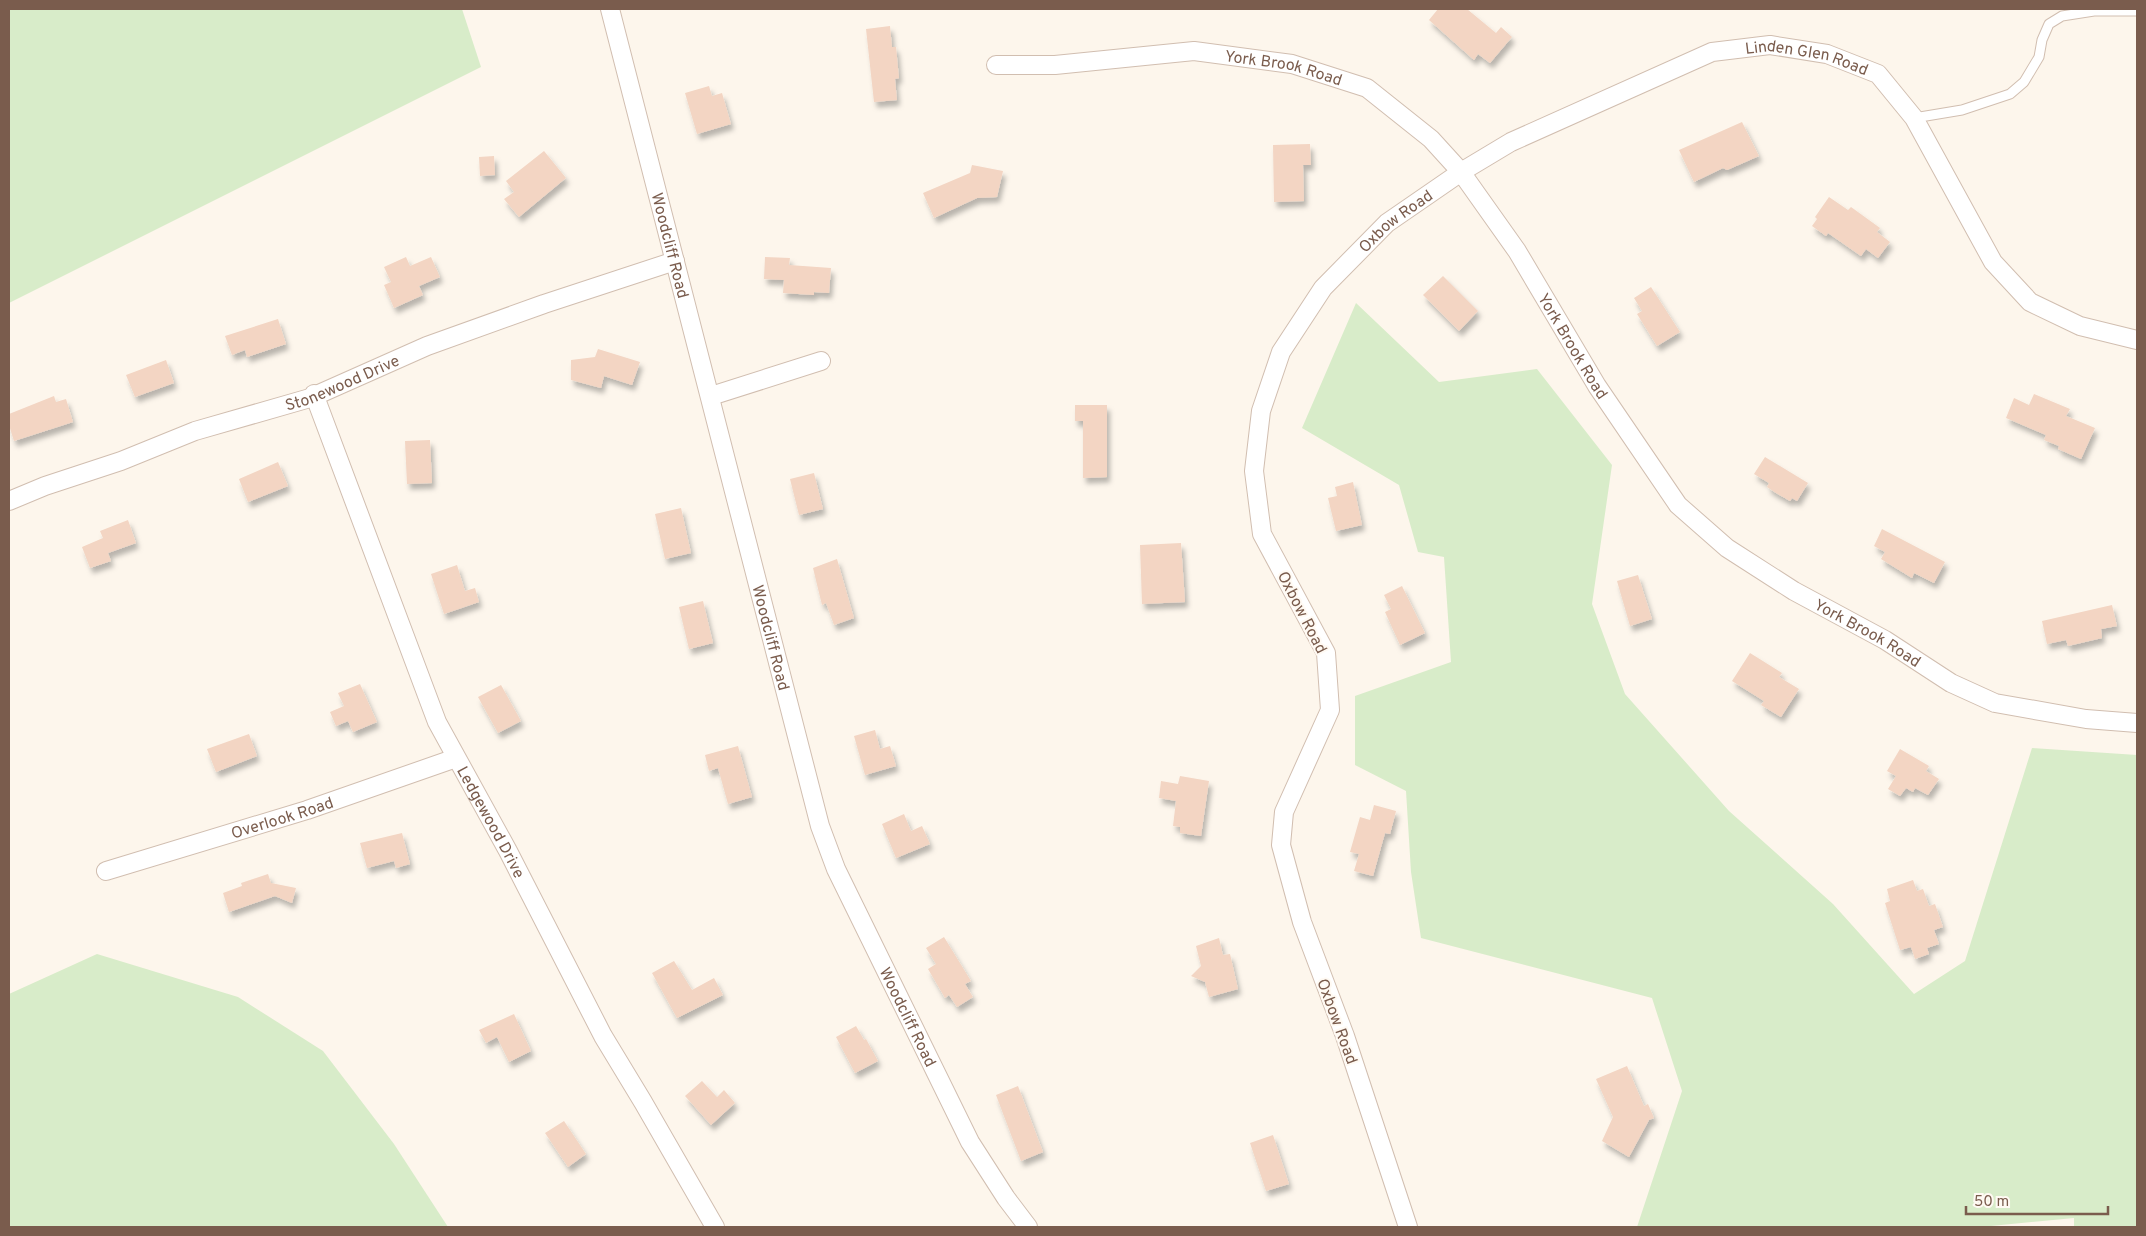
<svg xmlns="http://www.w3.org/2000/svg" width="2146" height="1236" font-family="Overpass,sans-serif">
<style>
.green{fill:#d8ecc9}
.building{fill:#f3d5c3;filter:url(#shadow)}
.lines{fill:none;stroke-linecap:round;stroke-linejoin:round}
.service-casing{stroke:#d1beb0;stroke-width:11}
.minor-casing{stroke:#d1beb0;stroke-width:20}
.service{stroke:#fff;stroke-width:9}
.minor{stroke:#fff;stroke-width:18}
.labels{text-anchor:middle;stroke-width:4;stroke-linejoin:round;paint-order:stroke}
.street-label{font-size:16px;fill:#7a5c4d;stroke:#fffaf3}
</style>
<defs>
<filter id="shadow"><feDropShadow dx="3" dy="5.5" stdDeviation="2.5" flood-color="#0004"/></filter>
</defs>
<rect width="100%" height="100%" fill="#fdf6ec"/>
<g class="green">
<path d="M9,9H462L481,67L9,303Z"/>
<path d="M1356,303L1439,382L1537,369L1612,465L1592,604L1625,694L1729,811L1833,904L1914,994L1965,961L2032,748L2137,755V1227H2074V1218L1981,1227H1637L1682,1091L1652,998L1421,938L1411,872L1406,791L1355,765V696L1451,662L1444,557L1418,552L1399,485L1302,428Z"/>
<path d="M97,954L238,997L323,1051L394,1144L448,1227H9V994Z"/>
</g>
<g class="building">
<path d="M1438,9H1467L1496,33L1501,27L1512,37L1490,63L1478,54L1474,60L1429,20Z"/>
<path d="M890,26L892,47H896L899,78L895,79L897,100L874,102L866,29Z"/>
<path d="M709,86L712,96L722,93L731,124L697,134L685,93Z"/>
<path d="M1742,122L1759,156L1727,170L1723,168L1694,182L1679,150Z"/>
<path d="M1310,144L1311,165H1303L1304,201L1274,202L1273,145Z"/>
<path d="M544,151L566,178L519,217L504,199L514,192L506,181Z"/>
<path d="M494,156L495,175L480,176L479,157Z"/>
<path d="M972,165L1003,171L997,197L977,198L934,218L923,193L970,173Z"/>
<path d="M1829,197L1848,210L1851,207L1880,228L1877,232L1890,242L1878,258L1866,249L1861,256L1828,233L1826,236L1812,226L1817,219L1815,217Z"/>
<path d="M406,257L410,266L431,257L440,277L419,286L423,295L394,308L384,285L391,282L384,267Z"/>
<path d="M765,257L790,258L789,265L831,268L829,293L814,292V295L783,293L784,280L764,279Z"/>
<path d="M1443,276L1478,311L1459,331L1423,295Z"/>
<path d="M1651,287L1680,332L1657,346L1637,314L1642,311L1634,298Z"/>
<path d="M278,319L286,344L247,357L245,350L232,355L225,336Z"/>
<path d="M598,349L640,362L632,385L604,376L601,388L571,380V360L595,357Z"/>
<path d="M166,360L174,383L135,397L126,375Z"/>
<path d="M2034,394L2070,409L2066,416L2095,428L2081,459L2058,449L2059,446L2044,440L2046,435L2006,418L2014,398L2029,405Z"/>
<path d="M54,396L56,402L66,399L73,422L14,441L9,425V414Z"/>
<path d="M1075,405H1107V477L1083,478V421H1075Z"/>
<path d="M430,440L432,483L407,484L405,441Z"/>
<path d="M1765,457L1808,483L1797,501L1792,498L1790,501L1776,493L1767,487L1769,483L1754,474Z"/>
<path d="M278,462L288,486L248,502L239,479Z"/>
<path d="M814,473L823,509L799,515L790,479Z"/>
<path d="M1353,482L1362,525L1336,531L1328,498L1337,496L1335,487Z"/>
<path d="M681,508L691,553L665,559L655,514Z"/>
<path d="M128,520L136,543L108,553L111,561L90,568L82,547L103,538L100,531Z"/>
<path d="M1882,529L1945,562L1934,583L1914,573L1912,578L1881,559L1885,552L1874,546Z"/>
<path d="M1181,543L1185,602L1142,604L1140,545Z"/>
<path d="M837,559L854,618L834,625L826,603L822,605L813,568Z"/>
<path d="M457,565L465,591L475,588L479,602L444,614L431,574Z"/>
<path d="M1638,575L1652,619L1630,626L1617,581Z"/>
<path d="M1402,586L1425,633L1400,645L1385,612L1391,609L1384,595Z"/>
<path d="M703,601L713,643L689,649L679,607Z"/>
<path d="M2112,605L2117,626L2101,629L2102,638L2068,646L2066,640L2047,644L2042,621Z"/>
<path d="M1750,653L1782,673L1779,677L1799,689L1781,717L1761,705L1764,701L1732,681Z"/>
<path d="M360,684L377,722L353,732L348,721L336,726L330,712L344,706L338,693Z"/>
<path d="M501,685L521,721L498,733L478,697Z"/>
<path d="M875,730L880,749L890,746L896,766L865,775L854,736Z"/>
<path d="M249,734L257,756L216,772L207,749Z"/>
<path d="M738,746L752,797L728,804L718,768L709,771L705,755Z"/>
<path d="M1900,749L1929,766L1926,771L1939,779L1928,795L1915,788L1913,792L1906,788L1900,796L1888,789L1896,776L1887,771Z"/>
<path d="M1180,776L1209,781L1201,836L1180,833V827L1173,826L1176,801L1159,798L1161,781L1178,784Z"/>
<path d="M1374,805L1396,811L1390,834L1385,833L1373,876L1354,871L1359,854L1350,852L1360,817L1370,820Z"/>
<path d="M904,814L911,831L922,826L930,844L896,858L882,824Z"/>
<path d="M402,833L410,864L396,868L394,861L367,868L360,843Z"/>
<path d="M268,874L271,883L296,888L292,903L275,896L229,912L223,893L242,886L241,883Z"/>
<path d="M1913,880L1917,891L1923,889L1929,906L1935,904L1943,927L1934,930L1939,944L1927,948L1929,954L1915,959L1911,947L1900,950L1885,903L1890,901L1887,889Z"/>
<path d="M944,937L971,981L965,984L973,997L957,1007L949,995L945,998L928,969L936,964L926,948Z"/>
<path d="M1219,938L1223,955L1230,954L1238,989L1209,997L1205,982L1191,976L1201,966L1196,946Z"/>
<path d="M674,961L692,990L714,978L723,995L677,1018L652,973Z"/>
<path d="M514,1014L531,1051L509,1062L497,1037L486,1043L479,1030Z"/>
<path d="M856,1026L864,1040L866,1039L878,1061L855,1073L836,1037Z"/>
<path d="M1627,1066L1644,1106L1648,1104L1654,1118L1649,1120L1629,1157L1602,1141L1613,1117L1596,1079Z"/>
<path d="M702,1081L717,1097L724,1090L735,1103L711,1125L685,1096Z"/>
<path d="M1018,1086L1043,1152L1021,1161L996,1095Z"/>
<path d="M564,1121L586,1154L568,1167L545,1133Z"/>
<path d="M1273,1135L1289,1184L1266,1191L1250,1143Z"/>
</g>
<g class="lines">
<defs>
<path id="service" d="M1914,118L1962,110L2010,94L2024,82L2039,57L2042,40L2049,24L2062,16L2094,11H2137"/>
<g id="minor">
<path id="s1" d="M610,9L820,826L836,869L970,1142L1006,1198L1028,1227"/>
<path id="s2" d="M996,65H1055L1194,51L1292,64L1367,88L1431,139L1461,172L1517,251L1597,386L1678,505L1727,548L1794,591L1885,640L1951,683L1995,703L2086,719L2137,723"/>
<path id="s3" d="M314,394L437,722L508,851L603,1036L643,1102L715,1227"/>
<path d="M711,396L821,361"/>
<path id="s4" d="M9,501L45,486L121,461L195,431L310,398L427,346L544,304L675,261"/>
<path id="s5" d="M106,871L307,810L456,758"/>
<path id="s6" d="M1408,1227L1345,1036L1302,922L1281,845L1284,812L1330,710L1326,653L1262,534L1254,471L1261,411L1281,352L1323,288L1387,223L1461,172L1511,142L1712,52L1770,45L1827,54L1878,74L1914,118L1993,262L2030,302L2080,326L2137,340"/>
</g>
</defs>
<use href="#service" class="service-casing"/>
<use href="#minor" class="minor-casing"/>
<use href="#service" class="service"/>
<use href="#minor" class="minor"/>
</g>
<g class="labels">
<g class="street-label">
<text dy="6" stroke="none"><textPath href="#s6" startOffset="1559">Linden Glen Road</textPath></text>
<text dy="6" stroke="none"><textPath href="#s2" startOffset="290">York Brook Road</textPath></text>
<text dy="6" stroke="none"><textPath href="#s6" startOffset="1102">Oxbow Road</textPath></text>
<text dy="6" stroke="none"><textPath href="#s1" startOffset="244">Woodcliff Road</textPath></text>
<text dy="6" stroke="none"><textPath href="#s2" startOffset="710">York Brook Road</textPath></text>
<text dy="6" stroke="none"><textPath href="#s4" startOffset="354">Stonewood Drive</textPath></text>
<text transform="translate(1303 612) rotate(63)" y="6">Oxbow Road</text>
<text dy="6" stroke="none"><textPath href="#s2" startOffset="1130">York Brook Road</textPath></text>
<text dy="6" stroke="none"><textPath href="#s1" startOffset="649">Woodcliff Road</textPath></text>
<text dy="6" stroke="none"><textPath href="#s5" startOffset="184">Overlook Road</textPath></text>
<text dy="6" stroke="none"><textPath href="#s3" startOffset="464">Ledgewood Drive</textPath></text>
<text dy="6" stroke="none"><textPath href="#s1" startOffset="1054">Woodcliff Road</textPath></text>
<text transform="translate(1338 1021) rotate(70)" y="6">Oxbow Road</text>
</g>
</g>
<rect width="2146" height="1236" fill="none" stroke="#7a5c4d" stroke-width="20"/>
<path d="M1966 1206v8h142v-8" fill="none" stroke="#7a5c4d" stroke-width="2.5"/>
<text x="1974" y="1206" font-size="15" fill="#7a5c4d" stroke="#fffaf3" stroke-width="4" paint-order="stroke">50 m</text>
</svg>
